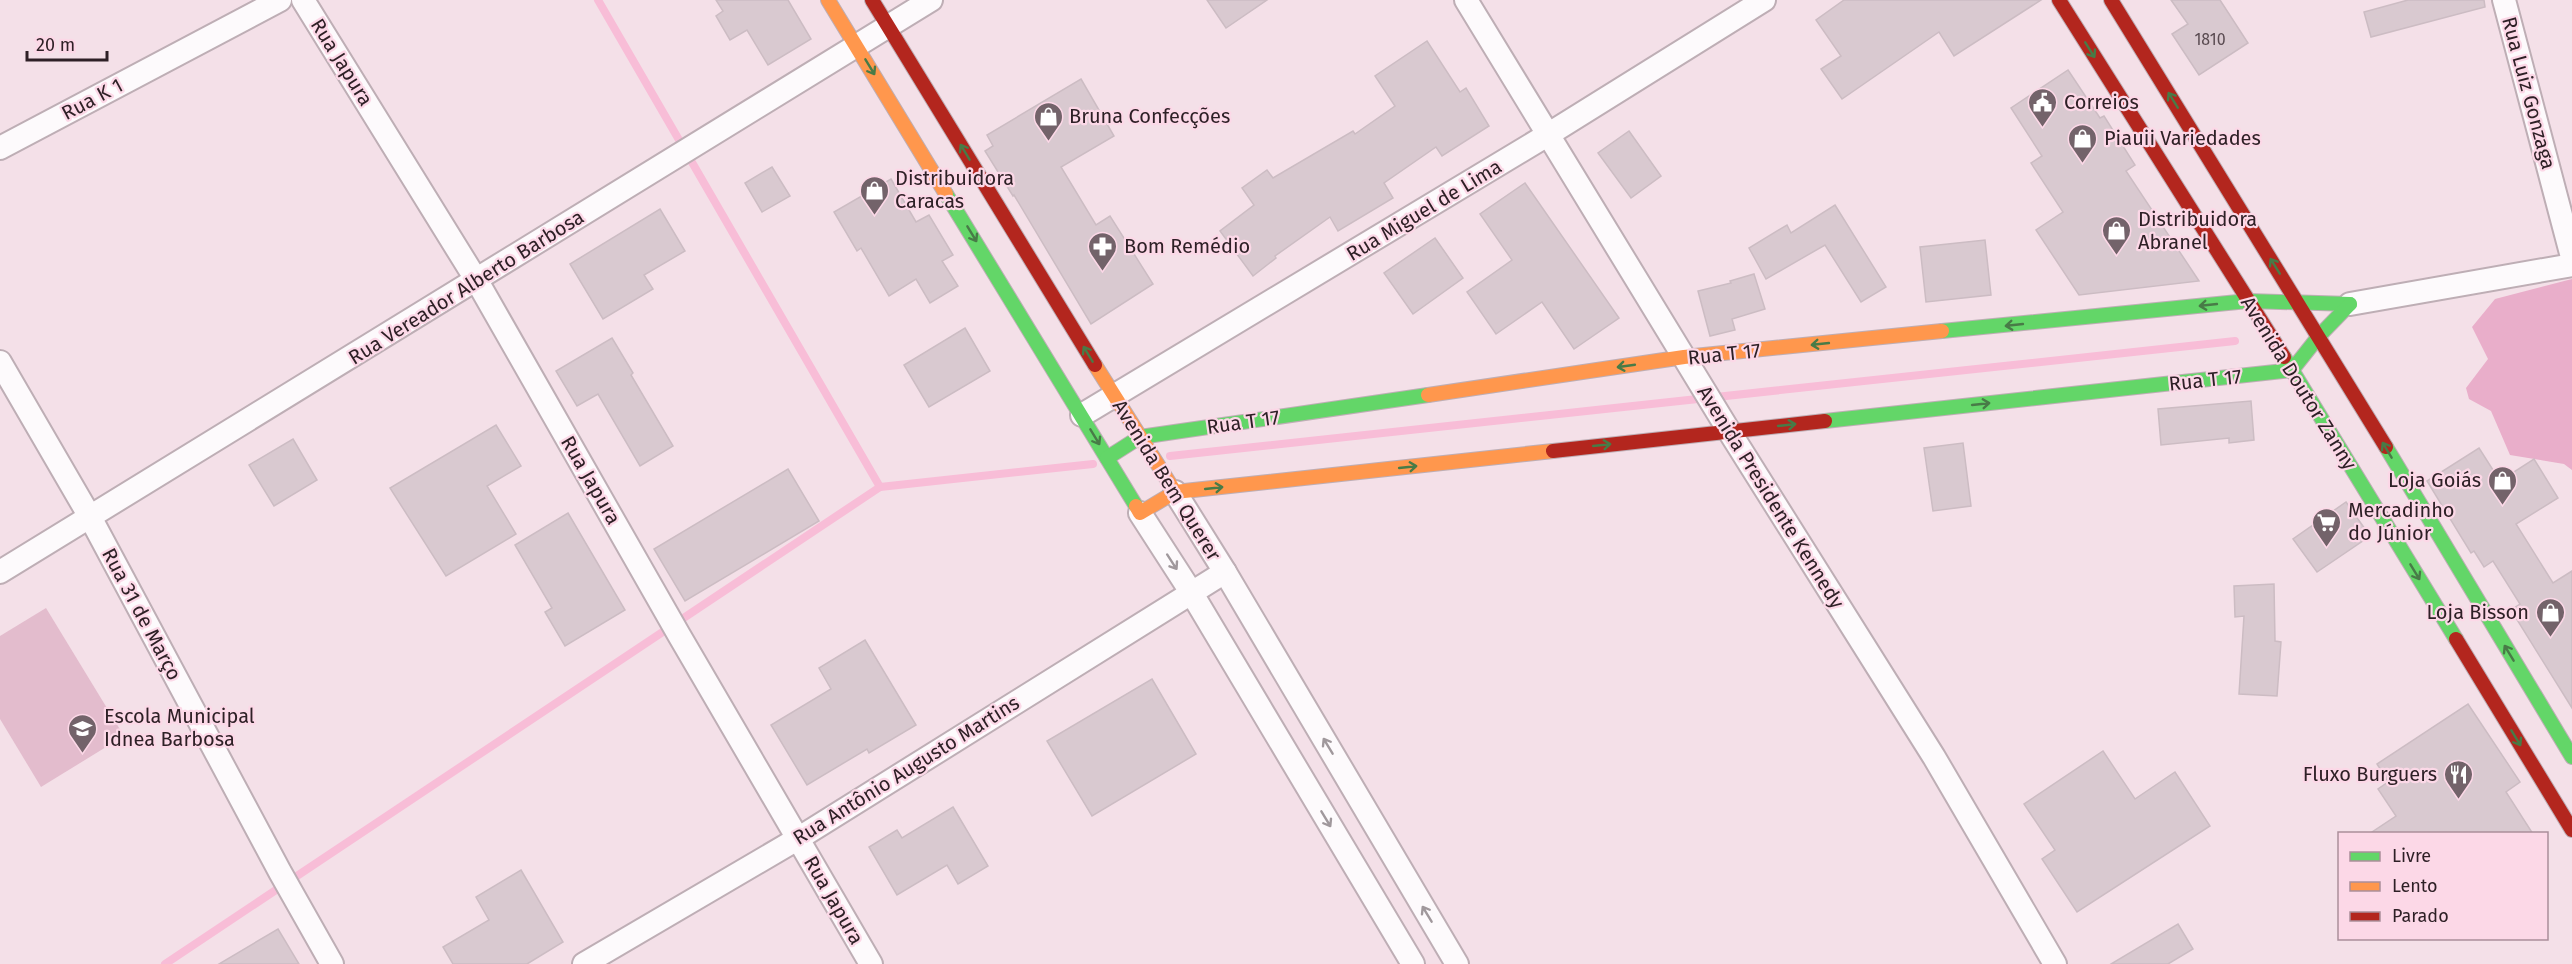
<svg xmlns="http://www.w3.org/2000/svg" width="2572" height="964" font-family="'Fira Sans',sans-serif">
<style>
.green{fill:#e3bccd}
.forest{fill:#e9aeca}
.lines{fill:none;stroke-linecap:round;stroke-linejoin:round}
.stream{stroke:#f8bdd7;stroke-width:8}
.building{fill:#d9c9d0;stroke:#ccbcc3;stroke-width:1.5}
.street-casing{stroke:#beaeb5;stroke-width:26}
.fast-casing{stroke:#beaeb5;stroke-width:16}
.slow-casing{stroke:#beaeb5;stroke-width:16}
.jam-casing{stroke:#beaeb5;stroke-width:16}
.street{stroke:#fdfafc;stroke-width:22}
.fast{stroke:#63d668;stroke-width:14}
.slow{stroke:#ff974d;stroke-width:14}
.jam{stroke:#b3261e;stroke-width:14}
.oneway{stroke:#487b47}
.oneway2{stroke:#a0989c}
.labels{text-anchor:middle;stroke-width:4.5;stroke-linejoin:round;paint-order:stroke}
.number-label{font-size:16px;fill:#5a4b51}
.street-label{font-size:20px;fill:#2e2026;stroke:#fcd8e7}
.poi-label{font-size:20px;fill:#2e2026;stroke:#fcd8e7;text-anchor:start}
</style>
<rect width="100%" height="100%" fill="#f4e0e8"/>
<path class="green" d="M46,608L124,736L41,787L0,719V636Z"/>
<path class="forest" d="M2572,279V470L2564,464L2510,455L2491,411L2469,399L2466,388L2488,359L2472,327L2495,299Z"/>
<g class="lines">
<g class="stream">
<path d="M598,0L880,487"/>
<path d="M1170,456L2235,341"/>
<path d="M165,964L880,487L1093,464"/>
</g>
</g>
<g class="building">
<path d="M716,0H788L811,39L768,65L747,30L730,40L716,16L723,11Z"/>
<path d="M1207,0H1267L1226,28Z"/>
<path d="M1844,0H2041L1954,56L1939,32L1842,99L1821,69L1841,56L1816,20Z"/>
<path d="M2171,0H2220L2248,43L2199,75L2172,34L2188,24Z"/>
<path d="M2408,0H2484L2485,7L2371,37L2364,12Z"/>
<path d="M1427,41L1460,92L1466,88L1489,126L1442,156L1436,147L1384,183L1393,198L1338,231L1330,217L1275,256L1276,258L1253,276L1220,231L1254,205L1242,188L1267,170L1273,178L1353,131L1355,134L1395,106L1375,76Z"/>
<path d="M2068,70L2100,118L2104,116L2135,165L2126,171L2199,281L2079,295L2036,230L2063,212L2031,163L2042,156L2011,108Z"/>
<path d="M1081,79L1114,136L1061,167L1096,225L1110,216L1153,284L1091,324L1014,195L1013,196L985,151L993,146L987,135Z"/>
<path d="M1629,131L1661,176L1631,198L1598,153Z"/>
<path d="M772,167L790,196L762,212L745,183Z"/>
<path d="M891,179L916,222L929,215L953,255L942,261L958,286L930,303L916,279L889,296L861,248L857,251L834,212Z"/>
<path d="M1525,183L1619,318L1574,349L1542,302L1496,334L1467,292L1512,260L1480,214Z"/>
<path d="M1835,205L1886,287L1861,302L1825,245L1766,279L1749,248L1787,225L1791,233Z"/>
<path d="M660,209L685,251L644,275L653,289L603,319L570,264Z"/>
<path d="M1435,238L1463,278L1413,314L1384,273Z"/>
<path d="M1985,240L1991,295L1926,302L1920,247Z"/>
<path d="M1754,274L1765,309L1732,319L1735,330L1710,336L1698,291L1731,283L1730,281Z"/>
<path d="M965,328L990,371L929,407L904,365Z"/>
<path d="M612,338L633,373L631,375L673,446L640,466L598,394L577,406L556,371Z"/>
<path d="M2251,401L2254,440L2229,443V438L2161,445L2158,409Z"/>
<path d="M496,425L521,466L487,486L516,534L446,576L390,488Z"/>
<path d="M293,439L317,480L274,506L249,465Z"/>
<path d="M1963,443L1971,506L1933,511L1924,448Z"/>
<path d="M2479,448L2500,481L2534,459L2558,498L2516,524L2553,583L2572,571V708L2511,610L2520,604L2493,561L2484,567L2474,551L2471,553L2427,481Z"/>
<path d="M788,469L819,521L685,601L654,549Z"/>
<path d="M2346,502L2370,536L2317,572L2293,539Z"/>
<path d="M568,513L625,610L565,646L545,612L552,608L515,545Z"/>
<path d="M2274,584L2275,641L2281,642L2277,696L2239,694L2244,616L2235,617L2234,586Z"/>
<path d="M865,640L916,725L869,753L867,749L807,785L771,725L831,689L819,668Z"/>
<path d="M1152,679L1196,754L1092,816L1047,741Z"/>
<path d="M2468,704L2520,782L2506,792L2533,834H2369L2396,816L2378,789L2388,782L2377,764Z"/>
<path d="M2103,751L2135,799L2175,772L2210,826L2077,912L2042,859L2055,850L2024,804Z"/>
<path d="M953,807L988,866L958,884L947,865L897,895L869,847L897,830L902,838Z"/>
<path d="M521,870L563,942L527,964H453L443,947L489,920L476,897Z"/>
<path d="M2178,924L2193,949L2168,964H2111Z"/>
<path d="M278,929L299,964H219Z"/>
</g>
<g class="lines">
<defs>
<g id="street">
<path d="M303,0L477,281L679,635L871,964"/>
<path d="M1466,0L1729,431L1934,757L2055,964"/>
<path d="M2504,0L2572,257"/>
<path d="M0,148L280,0"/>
<path d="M2350,304L2572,265"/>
<path d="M0,362L90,517L280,872L332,964"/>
<path d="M1082,415L1549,134L1764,0"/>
<path d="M1175,492L1225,572L1457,964"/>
<path d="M1140,513L1191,592L1413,964"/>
<path d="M0,572L931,0"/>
<path d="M584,964L799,838L1225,572"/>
</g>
<g id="fast">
<path d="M946,194L1136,506"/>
<path d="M1942,331L2248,301L2350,304"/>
<path d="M2284,357L2456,639"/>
<path d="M1825,421L2292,370L2319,336L2350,304"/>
<path d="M2386,447L2572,757"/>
<path d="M1107,458L1140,437L1428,395"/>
</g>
<g id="slow">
<path d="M828,0L946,194"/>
<path d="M1095,365L1175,492"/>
<path d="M1428,395L1684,357L1942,331"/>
<path d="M1136,506L1140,513L1175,492L1553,451"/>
</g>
<g id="jam">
<path d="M872,0L1095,365"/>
<path d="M2059,0L2284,357"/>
<path d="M2111,0L2386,447"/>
<path d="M1553,451L1825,421"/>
<path d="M2456,639L2572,830"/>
</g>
</defs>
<use href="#street" class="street-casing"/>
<use href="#fast" class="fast-casing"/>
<use href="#slow" class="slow-casing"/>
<use href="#jam" class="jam-casing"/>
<use href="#street" class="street"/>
<use href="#fast" class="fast"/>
<use href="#slow" class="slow"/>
<use href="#jam" class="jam"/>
</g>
<defs><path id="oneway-shaft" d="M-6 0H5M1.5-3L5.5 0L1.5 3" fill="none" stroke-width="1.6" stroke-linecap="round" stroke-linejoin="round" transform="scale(1.5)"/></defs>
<g class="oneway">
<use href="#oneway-shaft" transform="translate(2090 50) rotate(58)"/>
<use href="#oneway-shaft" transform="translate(870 67) rotate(59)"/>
<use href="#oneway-shaft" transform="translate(2173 100) rotate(-122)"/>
<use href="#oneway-shaft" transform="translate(965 152) rotate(-121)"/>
<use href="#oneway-shaft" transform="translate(972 234) rotate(59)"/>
<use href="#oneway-shaft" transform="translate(2275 266) rotate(-122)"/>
<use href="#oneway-shaft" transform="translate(2208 305) rotate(174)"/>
<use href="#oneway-shaft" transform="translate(2014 325) rotate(174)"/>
<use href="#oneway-shaft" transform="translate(1820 344) rotate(174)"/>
<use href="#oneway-shaft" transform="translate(1088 354) rotate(-121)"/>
<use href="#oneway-shaft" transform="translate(1626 366) rotate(172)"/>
<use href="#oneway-shaft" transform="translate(1981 404) rotate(-6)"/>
<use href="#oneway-shaft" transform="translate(1787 425) rotate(-6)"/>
<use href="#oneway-shaft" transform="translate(1095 437) rotate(59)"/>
<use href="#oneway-shaft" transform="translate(1602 445) rotate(-6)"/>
<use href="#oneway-shaft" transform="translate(2387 450) rotate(-121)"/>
<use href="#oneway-shaft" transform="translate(1408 467) rotate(-6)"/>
<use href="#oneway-shaft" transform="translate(1214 488) rotate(-6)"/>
<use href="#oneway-shaft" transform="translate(2415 572) rotate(59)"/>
<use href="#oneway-shaft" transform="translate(2509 653) rotate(-121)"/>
<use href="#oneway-shaft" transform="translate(2516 738) rotate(59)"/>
</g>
<g class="oneway2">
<use href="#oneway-shaft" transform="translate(1172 562) rotate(57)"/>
<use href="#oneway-shaft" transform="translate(1328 746) rotate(-121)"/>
<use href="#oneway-shaft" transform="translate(1326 819) rotate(59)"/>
<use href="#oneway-shaft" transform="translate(1427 914) rotate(-121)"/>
</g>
<defs>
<symbol id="civic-pin" viewBox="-11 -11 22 30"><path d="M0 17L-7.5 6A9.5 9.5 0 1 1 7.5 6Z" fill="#73636a" stroke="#fcd8e7"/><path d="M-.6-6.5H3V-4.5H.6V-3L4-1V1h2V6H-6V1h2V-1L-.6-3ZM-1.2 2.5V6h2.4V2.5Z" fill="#fff"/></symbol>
<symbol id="shop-pin" viewBox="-11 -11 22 30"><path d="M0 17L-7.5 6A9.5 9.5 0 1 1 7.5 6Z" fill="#73636a" stroke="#fcd8e7"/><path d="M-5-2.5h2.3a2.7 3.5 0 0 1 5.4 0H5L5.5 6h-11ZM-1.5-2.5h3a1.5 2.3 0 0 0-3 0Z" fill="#fff"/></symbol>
<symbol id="pharmacy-pin" viewBox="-11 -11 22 30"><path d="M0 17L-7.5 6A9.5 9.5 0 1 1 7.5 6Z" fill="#73636a" stroke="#fcd8e7"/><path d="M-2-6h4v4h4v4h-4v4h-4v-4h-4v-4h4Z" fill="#fff"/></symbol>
<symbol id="supermarket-pin" viewBox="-11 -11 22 30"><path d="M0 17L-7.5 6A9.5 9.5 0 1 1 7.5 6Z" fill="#73636a" stroke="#fcd8e7"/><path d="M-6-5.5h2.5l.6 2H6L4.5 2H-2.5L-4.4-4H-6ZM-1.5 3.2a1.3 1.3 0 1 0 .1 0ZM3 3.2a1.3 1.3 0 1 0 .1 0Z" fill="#fff"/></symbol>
<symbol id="school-pin" viewBox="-11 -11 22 30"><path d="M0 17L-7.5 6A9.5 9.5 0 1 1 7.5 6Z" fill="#73636a" stroke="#fcd8e7"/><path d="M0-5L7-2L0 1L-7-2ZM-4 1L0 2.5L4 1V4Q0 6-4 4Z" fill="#fff"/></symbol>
<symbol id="restaurant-pin" viewBox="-11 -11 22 30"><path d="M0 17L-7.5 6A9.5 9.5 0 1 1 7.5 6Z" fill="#73636a" stroke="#fcd8e7"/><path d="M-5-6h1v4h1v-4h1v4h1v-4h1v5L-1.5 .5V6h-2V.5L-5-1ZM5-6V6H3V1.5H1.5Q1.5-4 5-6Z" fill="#fff"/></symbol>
</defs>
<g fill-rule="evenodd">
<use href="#civic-pin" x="2026" y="86" width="33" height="45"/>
<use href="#shop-pin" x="1032" y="100" width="33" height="45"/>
<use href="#shop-pin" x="2066" y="122" width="33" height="45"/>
<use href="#shop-pin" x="858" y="174" width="33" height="45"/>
<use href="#shop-pin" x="2100" y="214" width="33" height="45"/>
<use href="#pharmacy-pin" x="1086" y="230" width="33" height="45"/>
<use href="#shop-pin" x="2486" y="464" width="33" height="45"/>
<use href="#supermarket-pin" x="2310" y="506" width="33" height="45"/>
<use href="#shop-pin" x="2534" y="596" width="33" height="45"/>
<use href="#school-pin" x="66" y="712" width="33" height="45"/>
<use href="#restaurant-pin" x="2442" y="758" width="33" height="45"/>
</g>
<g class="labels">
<g class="number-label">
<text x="2210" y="45">1810</text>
</g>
<g class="street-label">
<text transform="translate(342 62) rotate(58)" y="7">Rua Japura</text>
<text transform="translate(2529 93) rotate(75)" y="7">Rua Luiz Gonzaga</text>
<text transform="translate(92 99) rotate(-28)" y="7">Rua K 1</text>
<text transform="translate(1424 210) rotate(-31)" y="7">Rua Miguel de Lima</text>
<text transform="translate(466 287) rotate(-32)" y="7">Rua Vereador Alberto Barbosa</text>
<text transform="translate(1724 354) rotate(-6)" y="7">Rua T 17</text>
<text transform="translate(2205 380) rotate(-6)" y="7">Rua T 17</text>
<text transform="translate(2299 383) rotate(58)" y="7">Avenida Doutor Zanny</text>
<text transform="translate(1243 422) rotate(-8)" y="7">Rua T 17</text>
<text transform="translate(591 480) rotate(60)" y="7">Rua Japura</text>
<text transform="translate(1167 480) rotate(58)" y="7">Avenida Bem Querer</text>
<text transform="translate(1771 497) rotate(58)" y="7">Avenida Presidente Kennedy</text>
<text transform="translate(142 614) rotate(62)" y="7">Rua 31 de Março</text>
<text transform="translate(906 770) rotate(-32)" y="7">Rua Antônio Augusto Martins</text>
<text transform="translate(834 900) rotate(60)" y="7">Rua Japura</text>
</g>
<g class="poi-label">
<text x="2064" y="109">Correios</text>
<text x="1069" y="123">Bruna Confecções</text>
<text x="2104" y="145">Piauii Variedades</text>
<text x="895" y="185">Distribuidora<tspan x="895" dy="23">Caracas</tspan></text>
<text x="2138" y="226">Distribuidora<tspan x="2138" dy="23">Abranel</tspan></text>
<text x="1124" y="253">Bom Remédio</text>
<text x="2481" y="487" text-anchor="end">Loja Goiás</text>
<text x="2348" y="517">Mercadinho<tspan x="2348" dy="23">do Júnior</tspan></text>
<text x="2529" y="619" text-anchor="end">Loja Bisson</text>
<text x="104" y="723">Escola Municipal<tspan x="104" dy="23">Idnea Barbosa</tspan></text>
<text x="2437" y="781" text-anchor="end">Fluxo Burguers</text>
</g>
</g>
<rect x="2338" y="832" width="210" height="108" fill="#fcd8e7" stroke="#aa8e9a" stroke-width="1.5"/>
<rect x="2350" y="852" width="30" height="9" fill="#63d668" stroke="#aa8e9a" stroke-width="1.5"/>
<text x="2392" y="862" font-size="18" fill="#2e2026">Livre</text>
<rect x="2350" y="882" width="30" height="9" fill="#ff974d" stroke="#aa8e9a" stroke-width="1.5"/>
<text x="2392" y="892" font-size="18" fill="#2e2026">Lento</text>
<rect x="2350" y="912" width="30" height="9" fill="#b3261e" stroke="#aa8e9a" stroke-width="1.5"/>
<text x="2392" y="922" font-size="18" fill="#2e2026">Parado</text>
<path d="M27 51v9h80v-9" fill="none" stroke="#2e2026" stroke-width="3"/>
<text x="36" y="51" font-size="18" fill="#2e2026" stroke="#fcd8e7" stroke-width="4.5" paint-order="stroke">20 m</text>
</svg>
